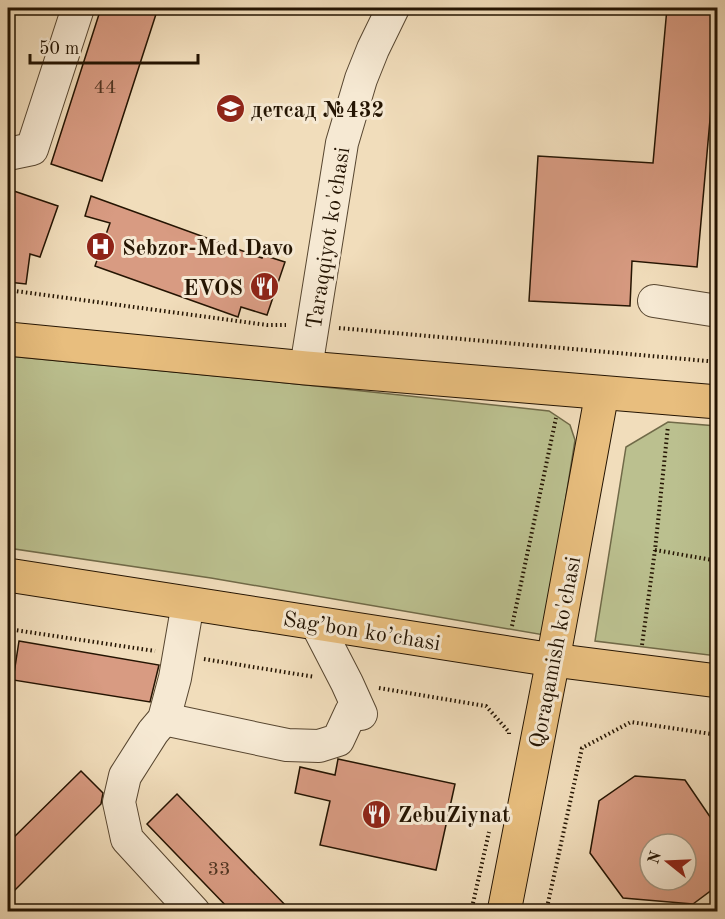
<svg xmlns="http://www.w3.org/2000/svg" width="725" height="919" font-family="'Old Standard TT',serif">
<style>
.green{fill:#bbc08f;stroke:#706a48;stroke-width:1.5}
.building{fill:#d89b82;stroke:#241402;stroke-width:1.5;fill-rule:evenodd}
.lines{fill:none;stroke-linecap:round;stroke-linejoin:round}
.minor-casing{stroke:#574630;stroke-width:34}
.major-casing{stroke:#241402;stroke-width:35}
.path{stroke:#241402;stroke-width:4;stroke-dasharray:1.5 3;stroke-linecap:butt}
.minor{stroke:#f6e9d3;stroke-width:32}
.major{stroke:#e8be7e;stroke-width:33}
.labels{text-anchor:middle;stroke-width:6;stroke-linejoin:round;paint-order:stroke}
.number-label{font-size:20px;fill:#513622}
.poi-label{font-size:22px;font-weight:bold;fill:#241402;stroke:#f6e9d3;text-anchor:start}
.street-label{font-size:22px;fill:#241402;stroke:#f6e9d3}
</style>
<rect width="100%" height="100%" fill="#f1ddbb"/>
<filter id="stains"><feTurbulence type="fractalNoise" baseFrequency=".00333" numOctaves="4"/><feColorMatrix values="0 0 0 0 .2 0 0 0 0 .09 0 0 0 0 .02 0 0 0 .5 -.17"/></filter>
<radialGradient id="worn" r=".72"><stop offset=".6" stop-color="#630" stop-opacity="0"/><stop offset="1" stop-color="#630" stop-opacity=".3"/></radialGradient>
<g class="green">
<path d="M8,356L259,380L549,411L570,425L575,440L544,635L211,578L8,548Z"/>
<path d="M668,422L717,426V656L595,641L626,447Z"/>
</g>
<g class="building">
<path d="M101,8H158L102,181L51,164Z"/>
<path d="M667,8H717V40L697,267L632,261L630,306L529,301L538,156L653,163Z"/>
<path d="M8,189L58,206L40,257L30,254L26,284L8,282Z"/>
<path d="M91,196L262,258L263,255L285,262L267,315L241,307L238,317L95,266L110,223L85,216Z"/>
<path d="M19,641L159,665L150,702L13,680Z"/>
<path d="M338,759L455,784L436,870L320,845L330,801L295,793L300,767L335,775Z"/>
<path d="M81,771L103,793L101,804L8,897V843Z"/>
<path d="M635,776L685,780L717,827V886L693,904L623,898L590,853L599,801ZM650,844H686V880H650Z"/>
<path d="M177,794L292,912H232L147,824Z"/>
</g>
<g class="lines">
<defs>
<g id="minor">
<path d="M8,154L32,149L78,8"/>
<path d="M654,301L718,311"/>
<path d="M306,368L342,143L361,79L373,49L393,8"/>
<path d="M188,603L175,678L164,719L153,732L125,776L119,802L127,839L194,912"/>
<path d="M316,623L347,683L361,714"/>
<path d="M164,719L287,745L319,746L338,740L351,712"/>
</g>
<g id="major">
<path d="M8,339L306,368L718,402"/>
<path d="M8,575L553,660L718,681"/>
<path d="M504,912L553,660L602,393"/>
</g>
</defs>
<use href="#minor" class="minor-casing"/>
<use href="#major" class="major-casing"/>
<g class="path">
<path d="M8,290L267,325H286"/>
<path d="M339,328L718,362"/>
<path d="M655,550L718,561"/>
<path d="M512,626L556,418"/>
<path d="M8,629L155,651"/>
<path d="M642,645L655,550L668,426"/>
<path d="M204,659L315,677"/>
<path d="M379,688L486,706L509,732V734"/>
<path d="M471,912L489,832"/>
<path d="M546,912L582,748L631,722L718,735"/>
</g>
<use href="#minor" class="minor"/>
<use href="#major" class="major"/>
</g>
<defs>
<symbol id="school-disc" viewBox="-11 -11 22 22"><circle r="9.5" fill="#8f2418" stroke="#f6e9d3"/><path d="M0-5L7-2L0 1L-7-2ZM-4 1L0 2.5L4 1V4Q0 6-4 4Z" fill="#fff"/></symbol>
<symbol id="hospital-disc" viewBox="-11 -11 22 22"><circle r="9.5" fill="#8f2418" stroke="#f6e9d3"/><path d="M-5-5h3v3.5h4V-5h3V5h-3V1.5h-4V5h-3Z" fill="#fff"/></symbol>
<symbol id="restaurant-disc" viewBox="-11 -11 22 22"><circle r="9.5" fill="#8f2418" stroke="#f6e9d3"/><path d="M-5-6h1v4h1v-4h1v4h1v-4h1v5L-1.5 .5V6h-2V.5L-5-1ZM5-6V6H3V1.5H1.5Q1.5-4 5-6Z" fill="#fff"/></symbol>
</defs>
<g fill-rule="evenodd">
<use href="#school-disc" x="214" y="92" width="33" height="33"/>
<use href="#hospital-disc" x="84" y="230" width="33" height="33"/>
<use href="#restaurant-disc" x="248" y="270" width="33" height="33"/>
<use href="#restaurant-disc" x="360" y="798" width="33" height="33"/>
</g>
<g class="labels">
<g class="number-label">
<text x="105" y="93">44</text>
<text x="219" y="875">33</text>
</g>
<g class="poi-label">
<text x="251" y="117">детсад №432</text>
<text x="122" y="255">Sebzor-Med Davo</text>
<text x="243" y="295" text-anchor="end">EVOS</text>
<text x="398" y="822">ZebuZiynat</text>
</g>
<g class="street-label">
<text transform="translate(327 238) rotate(-81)" y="8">Taraqqiyot ko'chasi</text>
<text transform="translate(362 630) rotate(9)" y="8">Sag’bon ko’chasi</text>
<text transform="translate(554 652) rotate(-79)" y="8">Qoraqamish ko'chasi</text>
</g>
</g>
<rect width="725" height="919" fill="none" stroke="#f1ddbb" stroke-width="30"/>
<rect x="9" y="9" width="707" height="901" fill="none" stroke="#241402" stroke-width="3"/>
<rect x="15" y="15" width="695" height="889" fill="none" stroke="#241402" stroke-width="1.5"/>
<g transform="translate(668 862) rotate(288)"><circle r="28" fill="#f6e9d3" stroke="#a2947f" stroke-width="1.5"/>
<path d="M0-4.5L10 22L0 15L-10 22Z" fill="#8f2418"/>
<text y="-9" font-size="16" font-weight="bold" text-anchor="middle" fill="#241402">N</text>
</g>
<path d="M30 54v9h168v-9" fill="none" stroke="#241402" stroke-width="3"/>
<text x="39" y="54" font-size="18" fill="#241402" stroke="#f6e9d3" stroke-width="4.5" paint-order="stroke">50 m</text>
<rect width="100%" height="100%" filter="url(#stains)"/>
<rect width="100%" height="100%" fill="url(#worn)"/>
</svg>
